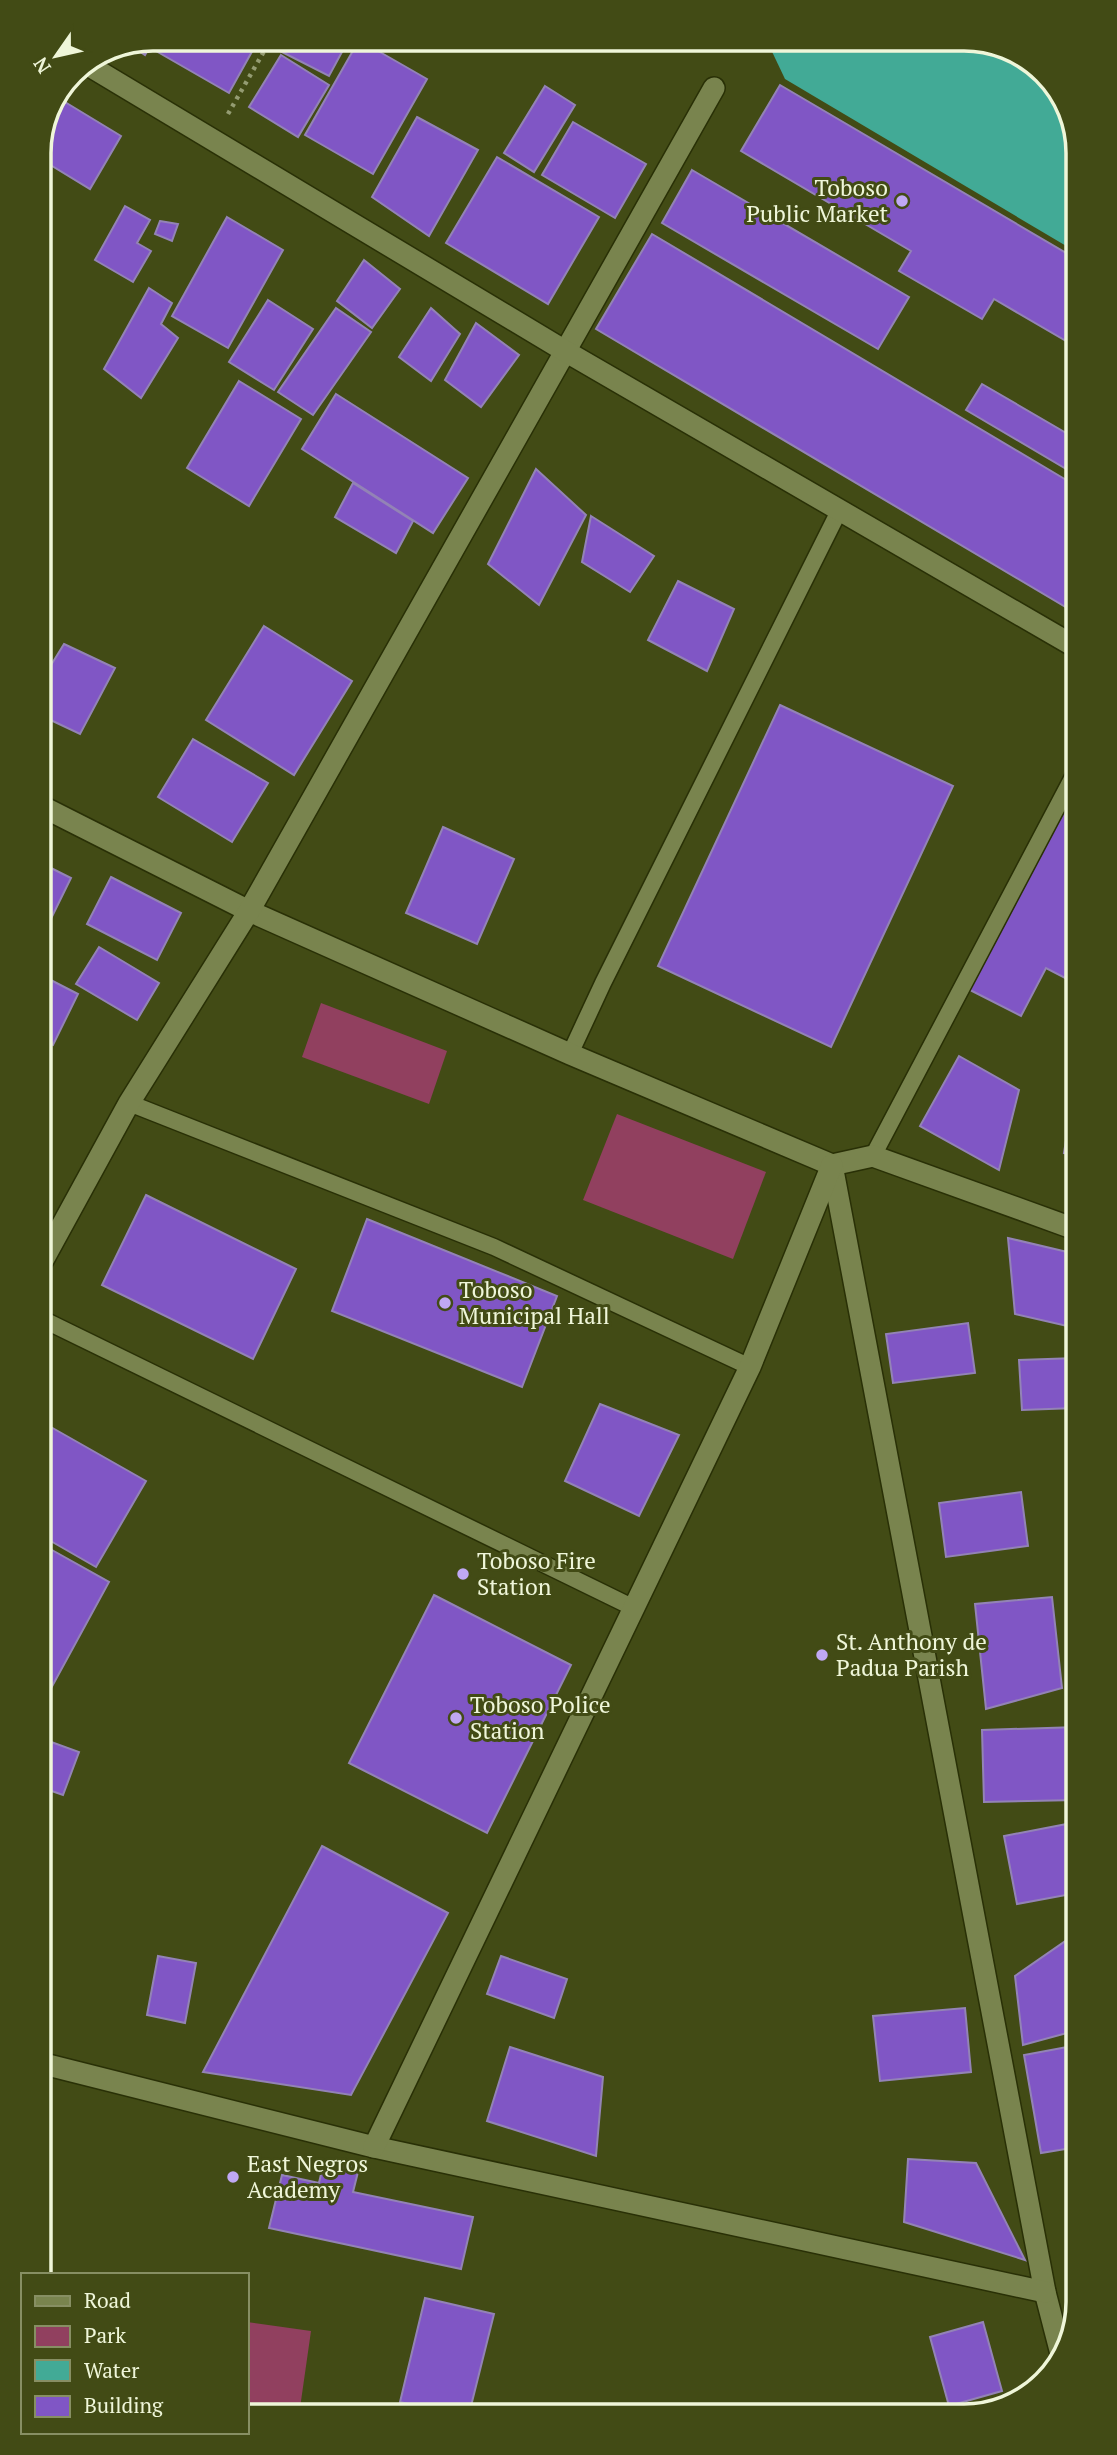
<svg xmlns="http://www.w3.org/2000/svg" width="1117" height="2455" font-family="'PT Serif',serif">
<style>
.green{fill:#91405f}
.water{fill:#42aa96}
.building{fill:#8056c5;stroke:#9383b6;stroke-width:2}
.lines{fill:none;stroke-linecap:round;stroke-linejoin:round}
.lane-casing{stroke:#293006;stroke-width:19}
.street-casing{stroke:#293006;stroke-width:24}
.secondary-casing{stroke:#293006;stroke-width:24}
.path{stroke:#949c72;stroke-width:4.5;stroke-dasharray:3.5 5;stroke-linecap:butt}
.lane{stroke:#79844e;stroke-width:16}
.street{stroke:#79844e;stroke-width:21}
.secondary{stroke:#79844e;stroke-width:21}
.poi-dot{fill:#c0a8f4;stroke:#424b15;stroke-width:2.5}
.labels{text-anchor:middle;stroke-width:6;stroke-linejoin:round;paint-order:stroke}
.poi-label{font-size:23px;fill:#eff6d9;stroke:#424b15;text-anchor:start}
.rim{fill:none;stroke:#eff6d9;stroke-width:3.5}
</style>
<rect width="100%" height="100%" fill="#424b15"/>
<g class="green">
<path d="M321,1003L447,1051L429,1104L302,1057Z"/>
<path d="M617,1114L766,1172L733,1259L583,1200Z"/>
<path d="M247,2322L311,2331L299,2415L247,2416Z"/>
</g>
<path class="water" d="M766,39H973L1034,62L1072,115L1073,250L785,79Z"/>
<g class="building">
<path d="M154,39L145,55L133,47L152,38Z"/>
<path d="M164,39H259L229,93L156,51Z"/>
<path d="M286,39H349L329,76L280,51Z"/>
<path d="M359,40L427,79L373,174L305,135Z"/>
<path d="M281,55L329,85L298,137L249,107Z"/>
<path d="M780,85L1073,257V345L994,299L982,319L899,271L911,251L741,151Z"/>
<path d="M545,86L575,105L534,172L504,153Z"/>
<path d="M60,99L121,136L90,189L39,158V145Z"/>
<path d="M417,117L478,150L429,236L372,197Z"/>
<path d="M573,122L646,164L615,218L542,175Z"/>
<path d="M497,157L599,217L548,304L446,243Z"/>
<path d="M692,170L909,297L878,349L662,223Z"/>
<path d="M125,206L150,220L137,243L151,251L133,282L95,260Z"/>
<path d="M227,217L283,250L228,348L172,316Z"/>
<path d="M160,221L178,224L172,241L155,234Z"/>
<path d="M652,234L1073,484L1074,612L596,329Z"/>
<path d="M364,260L400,289L372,328L337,301Z"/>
<path d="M149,288L172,303L161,324L178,338L141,398L104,369Z"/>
<path d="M268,300L313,329L274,390L229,362Z"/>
<path d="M336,308L371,332L313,415L278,392Z"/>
<path d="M431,308L460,334L431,381L399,357Z"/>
<path d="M476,323L519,355L481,407L445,380Z"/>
<path d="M239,381L301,419L249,506L187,468Z"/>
<path d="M982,384L1073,437V473L966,410Z"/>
<path d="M336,394L468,478L433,533L302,449Z"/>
<path d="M536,469L586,515L539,605L488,564Z"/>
<path d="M353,483L413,521L396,553L335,517Z"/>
<path d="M591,516L654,556L630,592L582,562Z"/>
<path d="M678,581L734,609L707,671L648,640Z"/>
<path d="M264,626L352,681L294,775L206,720Z"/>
<path d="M64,644L115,668L80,734L40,715V683Z"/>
<path d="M780,705L953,786L831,1047L658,966Z"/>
<path d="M193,739L268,783L232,842L158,797Z"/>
<path d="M1074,785L1075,983L1046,968L1021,1016L970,990Z"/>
<path d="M443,827L514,859L477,944L406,913Z"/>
<path d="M41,863L71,878L41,939Z"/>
<path d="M111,877L181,913L157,960L87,924Z"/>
<path d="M99,947L159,983L137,1020L76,984Z"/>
<path d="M41,975L78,994L53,1045L41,1039Z"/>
<path d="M959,1056L1019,1090L999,1170L920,1126Z"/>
<path d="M1075,1084V1154L1064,1153Z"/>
<path d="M146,1195L296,1269L253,1359L102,1285Z"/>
<path d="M367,1219L557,1296L522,1387L332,1311Z"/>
<path d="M1008,1238L1076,1254V1328L1015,1314Z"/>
<path d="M968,1323L975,1373L893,1383L886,1334Z"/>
<path d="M1076,1358V1408L1022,1410L1019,1360Z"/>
<path d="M600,1404L679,1435L639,1516L565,1481Z"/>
<path d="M42,1422L146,1481L96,1567L42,1536Z"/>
<path d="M1021,1492L1028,1546L946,1557L939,1503Z"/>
<path d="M43,1545L109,1582L43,1703Z"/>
<path d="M434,1595L571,1665L487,1833L349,1763Z"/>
<path d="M1052,1597L1062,1688L986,1709L975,1604Z"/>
<path d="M1077,1727V1800L984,1802L982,1730Z"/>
<path d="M43,1739L79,1752L63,1795L43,1788Z"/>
<path d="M1077,1822V1893L1017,1904L1004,1836Z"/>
<path d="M322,1846L448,1913L351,2095L203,2072Z"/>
<path d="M1077,1933L1078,2030L1023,2045L1015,1976Z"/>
<path d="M158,1956L196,1963L185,2023L147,2015Z"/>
<path d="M501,1956L567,1979L554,2018L487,1994Z"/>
<path d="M965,2008L971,2072L880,2081L873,2016Z"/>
<path d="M1078,2045V2147L1041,2153L1024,2055Z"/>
<path d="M510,2047L603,2077L596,2156L487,2121Z"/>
<path d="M908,2159L976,2163L1025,2260L904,2222Z"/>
<path d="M324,2161L359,2168L353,2192L473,2217L461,2269L269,2228L282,2175L319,2183Z"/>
<path d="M425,2298L494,2314L469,2414H451L400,2402Z"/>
<path d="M983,2322L1002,2391L949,2406L930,2337Z"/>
<path d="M364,2408L395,2415H362Z"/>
</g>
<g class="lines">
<defs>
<g id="lane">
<path d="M570,1054L603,983L840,509"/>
<path d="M129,1103L494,1247L750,1367"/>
<path d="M873,1156L1074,775"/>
<path d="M42,1319L634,1608"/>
</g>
<g id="street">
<path d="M41,806L249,911L570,1054L832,1165L873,1156L1075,1229"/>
<path d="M832,1165L1045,2292L1062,2358"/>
<path d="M42,1262L129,1103L249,911L714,88"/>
<path d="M44,2064L374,2147L1045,2292"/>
<path d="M374,2147L750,1367L832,1165"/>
</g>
<path id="secondary" d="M88,65L565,351L1074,646"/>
</defs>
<use href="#lane" class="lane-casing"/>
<use href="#street" class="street-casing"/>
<use href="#secondary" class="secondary-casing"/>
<path class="path" d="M228,114L271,39"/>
<use href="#lane" class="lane"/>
<use href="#street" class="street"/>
<use href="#secondary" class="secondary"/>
</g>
<g class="poi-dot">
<circle cx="902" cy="201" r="7"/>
<circle cx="445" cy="1303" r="7"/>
<circle cx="463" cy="1574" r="7"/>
<circle cx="822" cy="1655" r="7"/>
<circle cx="456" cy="1718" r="7"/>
<circle cx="233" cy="2177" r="7"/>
</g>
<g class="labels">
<g class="poi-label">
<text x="888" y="196" text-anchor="end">Toboso<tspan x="888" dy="26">Public Market</tspan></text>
<text x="459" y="1298">Toboso<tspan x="459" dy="26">Municipal Hall</tspan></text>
<text x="477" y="1569">Toboso Fire<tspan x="477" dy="26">Station</tspan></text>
<text x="836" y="1650">St. Anthony de<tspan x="836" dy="26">Padua Parish</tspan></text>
<text x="470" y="1713">Toboso Police<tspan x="470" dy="26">Station</tspan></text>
<text x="247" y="2172">East Negros<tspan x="247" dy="26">Academy</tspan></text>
</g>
</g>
<path d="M0 0H1117V2455H0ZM153 51H964A102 102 0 0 1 1066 153V2302A102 102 0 0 1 964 2404H153A102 102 0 0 1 51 2302V153A102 102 0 0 1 153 51Z" fill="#424b15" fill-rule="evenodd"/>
<path class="rim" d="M153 51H964A102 102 0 0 1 1066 153V2302A102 102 0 0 1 964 2404H153A102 102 0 0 1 51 2302V153A102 102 0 0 1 153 51Z"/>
<rect x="21" y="2273" width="228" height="161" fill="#424b15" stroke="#878f63" stroke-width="2"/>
<rect x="35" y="2296" width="35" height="10" fill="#79844e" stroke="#878f63" stroke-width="2"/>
<text x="84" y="2308" font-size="21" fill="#eff6d9">Road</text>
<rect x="35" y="2326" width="35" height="21" fill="#91405f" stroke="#878f63" stroke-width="2"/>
<text x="84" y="2343" font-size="21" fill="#eff6d9">Park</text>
<rect x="35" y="2360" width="35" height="21" fill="#42aa96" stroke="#878f63" stroke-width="2"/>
<text x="84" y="2378" font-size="21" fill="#eff6d9">Water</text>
<rect x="35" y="2396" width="35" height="21" fill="#8056c5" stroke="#878f63" stroke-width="2"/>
<text x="84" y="2413" font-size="21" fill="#eff6d9">Building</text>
<g transform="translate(56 56) rotate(236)" stroke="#424b15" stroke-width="5" paint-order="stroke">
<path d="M0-5L12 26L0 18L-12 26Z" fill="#eff6d9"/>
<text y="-10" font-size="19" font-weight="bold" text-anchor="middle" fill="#eff6d9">N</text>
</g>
</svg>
